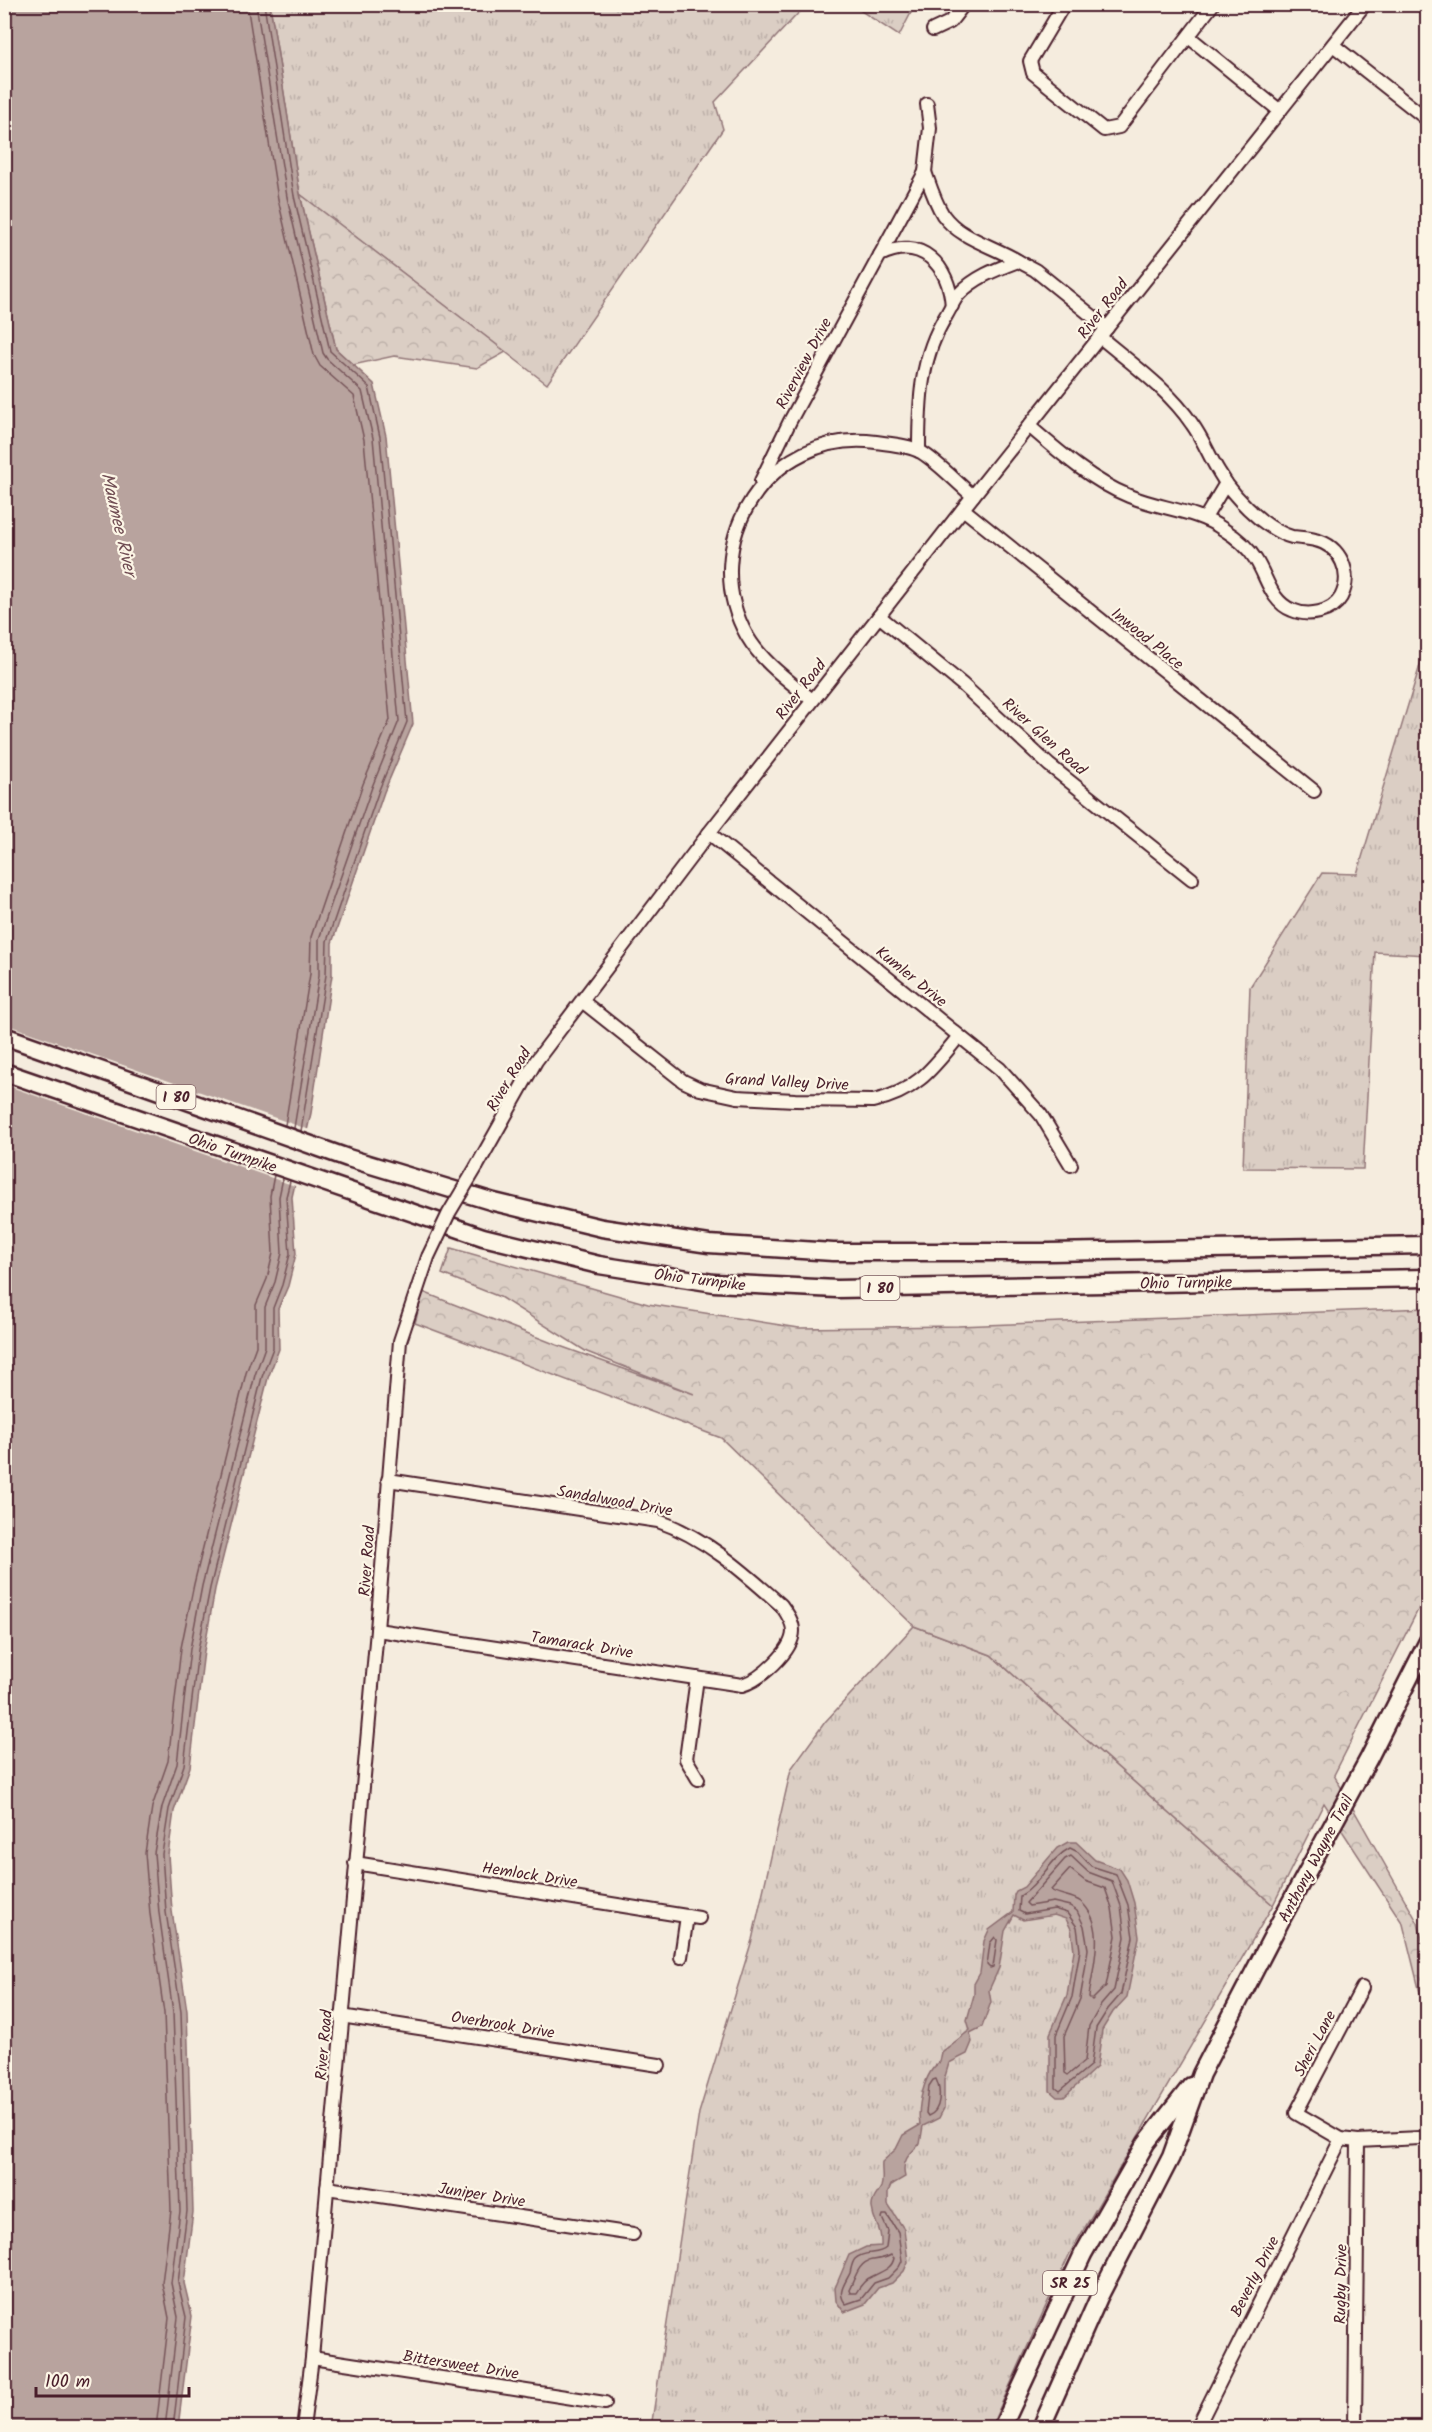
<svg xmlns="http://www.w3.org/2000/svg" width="1432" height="2432" font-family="Kalam,sans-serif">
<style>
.grass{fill:url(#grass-tufts);stroke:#927678;stroke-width:1.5}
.forest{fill:url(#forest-crowns);stroke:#927678;stroke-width:1.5}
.water{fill:#b8a39e;stroke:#8c6e70;stroke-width:1.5}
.pier{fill:#f5ecde}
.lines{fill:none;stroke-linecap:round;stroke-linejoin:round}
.shore{stroke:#765459;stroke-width:1.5}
.minor-casing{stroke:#4a1f2b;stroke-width:16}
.highway-casing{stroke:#4a1f2b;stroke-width:21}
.minor{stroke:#fcf5e5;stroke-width:12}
.highway{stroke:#fcf5e5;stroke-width:16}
.minor-bridge-casing{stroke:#4a1f2b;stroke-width:16;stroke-linecap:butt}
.minor-bridge{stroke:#fcf5e5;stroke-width:12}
.labels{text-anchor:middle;stroke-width:4.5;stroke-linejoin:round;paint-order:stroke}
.shield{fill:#fcf5e5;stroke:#7f5f63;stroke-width:1.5}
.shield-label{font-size:15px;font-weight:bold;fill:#4a1f2b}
.street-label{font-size:16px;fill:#4a1f2b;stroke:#fcf5e5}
.water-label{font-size:18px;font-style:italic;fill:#704d53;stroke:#fcf5e5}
</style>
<defs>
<pattern id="grass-tufts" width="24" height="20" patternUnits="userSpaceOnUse" patternTransform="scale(1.5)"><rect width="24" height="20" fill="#dbcec4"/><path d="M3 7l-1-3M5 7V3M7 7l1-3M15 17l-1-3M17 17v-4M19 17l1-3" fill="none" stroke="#bdb0a9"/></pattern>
<pattern id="forest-crowns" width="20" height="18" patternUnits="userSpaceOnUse" patternTransform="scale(1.5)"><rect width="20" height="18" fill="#dbcec4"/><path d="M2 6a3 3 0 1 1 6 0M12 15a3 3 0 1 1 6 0" fill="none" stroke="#bdb0a9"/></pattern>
</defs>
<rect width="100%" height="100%" fill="#f5ecde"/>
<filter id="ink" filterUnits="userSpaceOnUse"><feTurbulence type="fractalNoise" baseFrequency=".0167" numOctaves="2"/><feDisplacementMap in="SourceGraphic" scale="12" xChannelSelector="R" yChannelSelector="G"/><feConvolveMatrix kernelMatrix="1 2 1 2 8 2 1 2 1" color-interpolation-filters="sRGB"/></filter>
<g filter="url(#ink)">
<g class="grass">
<path d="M270,5H806L715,102L723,129L547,384L300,194Z"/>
<path d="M852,5H948L945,8L912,11L899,36Z"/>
<path d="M1427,642V955L1375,952L1363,1169L1243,1168L1250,987L1322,873L1357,874Z"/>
<path d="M914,1626L991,1655L1273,1905L1070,2253L991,2427L651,2428L699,2113L752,1940L791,1769L825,1722Z"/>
</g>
<g class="forest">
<path d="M300,194L506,352L477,368L394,356L353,365L336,349Z"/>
<path d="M451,1248L648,1304L799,1328L958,1326L1427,1308V1592L1334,1775L1418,1923L1427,1960V2021L1403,1924L1324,1803L1273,1905L991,1655L914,1626L721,1438L415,1323L423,1292L557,1345L694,1394L587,1352L500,1297L442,1274Z"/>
</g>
<g class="water">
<path d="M5,5H270L300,194L336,349L374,384L386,436L413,724L384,792L332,943V975L311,1113L292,1197L296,1254L288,1286L278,1309L279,1349L268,1378L215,1589L204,1651L190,1767L174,1811L168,1855L172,1911L187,2011L193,2212L184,2283L192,2316L178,2427L5,2428Z"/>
<path d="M1068,1842H1076L1095,1860L1120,1869L1127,1880L1134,1903L1139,1937L1127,1997L1113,2012L1102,2030L1097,2067L1064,2097H1057L1050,2091V2034L1067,1995L1074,1950L1071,1929L1066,1919L1054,1915L1023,1920L1014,1915L1005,1931L999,1968L989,1990L991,2002L982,2027L970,2033L972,2042L967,2054L949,2063L944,2080V2108L939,2118L923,2126L920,2144C909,2154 901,2161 905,2177L891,2185L888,2192V2205L904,2229L908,2262L904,2271L892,2283L878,2288L865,2304L844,2312L836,2301L835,2288L849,2255L866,2247L881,2246C882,2226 874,2225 872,2208C871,2199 878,2194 881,2187C884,2179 881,2170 882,2162L896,2149L903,2135L920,2125C917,2107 924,2072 940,2062L942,2052L970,2030L967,2020L974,1995V1984L980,1973L984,1941L989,1930L1013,1912L1014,1895L1016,1891L1024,1887L1057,1848Z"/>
</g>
<path class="pier" d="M5,1024L310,1130L298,1187L5,1085Z"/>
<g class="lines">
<g class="shore">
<path d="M247,4L278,199L314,355L320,366L354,396L364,440L390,720L363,784L311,937L310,974L285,1125"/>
<path d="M256,4L287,197L323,353L327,359L362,391L373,438L399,721L372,787L319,939V975L294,1128"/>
<path d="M264,4L294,196L330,351L369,387L380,437L407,722L379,790L327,941L326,975L301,1131"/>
<path d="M1070,1848L1078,1852L1091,1866L1116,1874L1128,1905L1133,1937L1121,1994L1108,2009L1096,2028L1091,2065L1060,2091L1056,2088V2035L1072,1997L1080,1950L1077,1927L1067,1913L1054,1909L1025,1914L1019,1911L1020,1896C1040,1885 1049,1859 1070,1848Z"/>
<path d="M1071,1856L1088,1872L1112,1881L1121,1906L1125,1937L1114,1990L1101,2005L1089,2026L1085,2061L1068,2075L1065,2073L1064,2036L1080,1999L1085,1970L1088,1949L1084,1926L1077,1911L1070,1906L1053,1902L1029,1906L1026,1903L1065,1859Z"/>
<path d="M1070,1869L1085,1881L1105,1888L1112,1908L1116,1936L1106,1986L1092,2000L1089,1997C1092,1968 1108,1926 1081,1902C1072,1895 1059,1896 1051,1890Z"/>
<path d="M995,1937L997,1940L993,1967L990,1968L987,1965L990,1943Z"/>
<path d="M936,2079C941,2090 942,2111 928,2116L926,2113L929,2086L933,2080Z"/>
<path d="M883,2215H887L898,2232L902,2261L899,2267L888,2278L874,2283L861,2299L846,2304C836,2293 845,2284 850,2273C851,2269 852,2262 855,2259C864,2250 878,2256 886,2248L888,2231L882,2218Z"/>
<path d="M891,2255L894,2258C892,2269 882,2271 873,2276C865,2279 860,2286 856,2293H850L849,2290C855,2279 858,2262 872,2260C880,2259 884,2259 891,2255Z"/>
<path d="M156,2428L169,2318L162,2283L171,2210L164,2013L150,1914L145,1853L152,1807L168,1761L181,1648L194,1584L246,1373L256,1346V1305L267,1279L273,1253L270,1196L274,1175"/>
<path d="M165,2428L178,2317L171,2283L180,2211L173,2012L159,1913L154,1853L162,1807L177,1764L190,1649L202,1586L255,1375L265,1347V1307L275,1282L282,1253L279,1197L283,1178"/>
<path d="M173,2428L186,2317L178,2283L187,2211L181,2012L166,1912L162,1854L169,1809L184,1765L198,1650L210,1588L262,1377L273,1348V1308L282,1285L290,1254L286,1197L290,1181"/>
</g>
<defs>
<g id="minor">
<path d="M1064,4L1030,61L1033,73L1104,130L1119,127L1213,4"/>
<path d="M933,30L950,22L964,4"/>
<path d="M1189,37L1280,111"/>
<path d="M1333,45L1428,120"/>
<path d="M925,172C930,186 935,202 943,215C960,239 994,246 1018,261"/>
<path d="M880,255L925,172L930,128L927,104"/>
<path d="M1029,426C1059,452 1092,481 1129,496C1160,509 1196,510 1223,529C1236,537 1248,547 1256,560C1267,577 1271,602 1292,610C1308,617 1332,613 1341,597C1353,574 1341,546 1315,540C1308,538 1300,538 1292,537C1281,534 1270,527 1261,520C1244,506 1229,490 1219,472C1209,456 1203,439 1192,424C1168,389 1132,364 1100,337"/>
<path d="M919,451C919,402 920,357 947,314C951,307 954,300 959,294C975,277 997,269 1018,261L1035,270L1107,328"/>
<path d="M761,481L790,421L880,255C921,235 949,265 952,306"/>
<path d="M963,509L1314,791"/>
<path d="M1205,518L1226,483"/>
<path d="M879,616L963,685L1049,765L1192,879"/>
<path d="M812,700C788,680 763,663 747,636C695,544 769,428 876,442C889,444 909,445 921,452C939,463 956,482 973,496"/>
<path d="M709,833L1000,1069L1041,1115L1071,1165"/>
<path d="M582,1001L683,1081L700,1089L737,1097L795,1100L873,1101C916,1092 933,1068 959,1036"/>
<path d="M477,1166L536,1061L709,833L973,496L1365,4"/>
<path d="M377,1630L742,1685C760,1680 793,1651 793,1631C793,1621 786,1612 781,1605C744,1572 705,1537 658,1521L388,1480"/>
<path d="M697,1678L686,1759L698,1779"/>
<path d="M355,1863L699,1918"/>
<path d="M681,1957L687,1916"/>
<path d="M1362,1988L1296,2113L1341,2139L1358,2141L1420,2138"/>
<path d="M341,2016L659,2065"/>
<path d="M327,2188L633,2234"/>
<path d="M312,2358L605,2403"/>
<path d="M303,2428L312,2358L377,1630L400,1341L428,1257"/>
<path d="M1197,2428L1341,2139"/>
<path d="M1355,2428L1358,2141"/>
</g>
<g id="highway">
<path d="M4,1036L348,1158L494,1202L602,1228L709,1244L833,1252H1049L1428,1245"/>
<path d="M4,1072L483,1237L599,1265L714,1283L837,1289L1428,1278"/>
<path d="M1002,2428L1083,2254L1146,2143L1191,2086"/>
<path d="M1041,2428L1099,2297L1171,2157L1201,2074L1282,1918L1369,1758L1428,1641"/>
</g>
</defs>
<use href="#minor" class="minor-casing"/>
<use href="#highway" class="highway-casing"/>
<use href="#minor" class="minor"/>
<use href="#highway" class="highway"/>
<defs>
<path id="minor-bridge" d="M428,1257L449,1213L477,1166"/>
</defs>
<use href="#minor-bridge" class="minor-bridge-casing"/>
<use href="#minor-bridge" class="minor-bridge"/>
</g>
</g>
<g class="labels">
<g class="shield">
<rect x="156.5" y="1085" width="39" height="24" rx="4.5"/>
<rect x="860.5" y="1276" width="39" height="24" rx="4.5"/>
<rect x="1043" y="2271" width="54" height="24" rx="4.5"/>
</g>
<g class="shield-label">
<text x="176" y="1102">I 80</text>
<text x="880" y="1293">I 80</text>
<text x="1070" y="2288">SR 25</text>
</g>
<g class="street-label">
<text transform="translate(1102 308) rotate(-52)" y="6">River Road</text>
<text transform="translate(803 363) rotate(-62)" y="6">Riverview Drive</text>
<text transform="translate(1148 638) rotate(39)" y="6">Inwood Place</text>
<text transform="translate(800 689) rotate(-52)" y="6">River Road</text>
<text transform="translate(1045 736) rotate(42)" y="6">River Glen Road</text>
<text transform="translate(912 976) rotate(39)" y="6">Kumler Drive</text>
<text transform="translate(508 1079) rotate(-59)" y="6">River Road</text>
<text transform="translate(787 1081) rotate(3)" y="6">Grand Valley Drive</text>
<text transform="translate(233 1152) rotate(19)" y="6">Ohio Turnpike</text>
<text transform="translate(700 1279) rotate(7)" y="6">Ohio Turnpike</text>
<text transform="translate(1186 1282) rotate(-1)" y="6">Ohio Turnpike</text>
<text transform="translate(615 1500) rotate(10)" y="6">Sandalwood Drive</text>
<text transform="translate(366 1561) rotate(-86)" y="6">River Road</text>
<text transform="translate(582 1644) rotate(9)" y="6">Tamarack Drive</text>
<text transform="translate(1315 1858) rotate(-62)" y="6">Anthony Wayne Trail</text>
<text transform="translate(530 1874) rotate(9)" y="6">Hemlock Drive</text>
<text transform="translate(503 2024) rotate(9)" y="6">Overbrook Drive</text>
<text transform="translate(1314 2043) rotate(-62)" y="6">Sheri Lane</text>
<text transform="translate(323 2045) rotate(-85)" y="6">River Road</text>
<text transform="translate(482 2194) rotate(9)" y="6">Juniper Drive</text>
<text transform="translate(1254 2276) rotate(-63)" y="6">Beverly Drive</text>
<text transform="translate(1340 2284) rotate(-89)" y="6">Rugby Drive</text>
<text transform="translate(461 2364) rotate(9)" y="6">Bittersweet Drive</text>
</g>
<g class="water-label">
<text transform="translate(119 524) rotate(77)" y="6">Maumee River</text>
</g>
</g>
<rect width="1432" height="2432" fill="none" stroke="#fcf5e5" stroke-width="24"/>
<rect x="12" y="12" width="1408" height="2408" fill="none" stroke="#4a1f2b" stroke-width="2" filter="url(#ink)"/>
<path d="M36 2387v9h153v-9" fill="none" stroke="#4a1f2b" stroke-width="3"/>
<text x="45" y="2387" font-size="18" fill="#4a1f2b" stroke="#fcf5e5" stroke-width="4.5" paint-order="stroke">100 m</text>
</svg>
